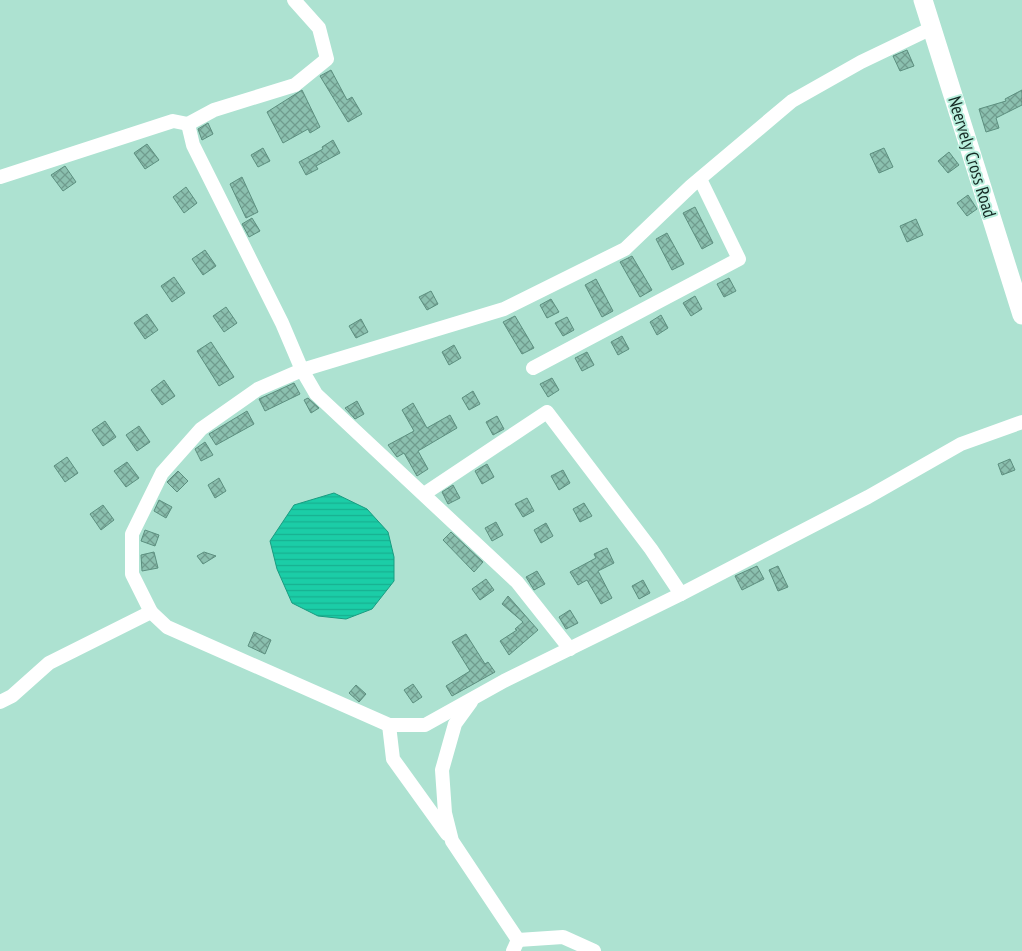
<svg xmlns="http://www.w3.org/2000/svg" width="1022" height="951" font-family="'PT Sans Narrow',sans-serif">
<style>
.water{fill:url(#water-rules);stroke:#199c80}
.building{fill:url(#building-cross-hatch);stroke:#5c8f7f}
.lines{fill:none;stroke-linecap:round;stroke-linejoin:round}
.street{stroke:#fff;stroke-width:14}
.secondary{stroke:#fff;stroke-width:19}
.labels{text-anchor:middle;stroke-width:4;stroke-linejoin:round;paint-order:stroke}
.street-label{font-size:18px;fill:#152a24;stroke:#baf0de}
</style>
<defs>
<pattern id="water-rules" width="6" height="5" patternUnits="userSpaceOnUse" patternTransform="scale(1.25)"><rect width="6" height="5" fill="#1bcda7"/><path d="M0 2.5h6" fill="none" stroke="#18b090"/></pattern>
<pattern id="building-cross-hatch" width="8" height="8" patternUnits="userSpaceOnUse" patternTransform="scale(1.25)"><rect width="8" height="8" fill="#8bc0af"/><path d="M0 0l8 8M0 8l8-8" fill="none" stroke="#709c8e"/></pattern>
</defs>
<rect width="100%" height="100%" fill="#ade2d1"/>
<path class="water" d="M334,493L367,509L388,532L394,557V581L372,609L346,619L318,616L292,603L277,569L270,541L294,505Z"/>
<g class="building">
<path d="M907,50L914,66L900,71L893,56Z"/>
<path d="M331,70L347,100L352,97L362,114L348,122L320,76Z"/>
<path d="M302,90L320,127L310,133L308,129L283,143L267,112Z"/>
<path d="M1022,90V105L996,118L999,128L986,132L979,109L1006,101L1005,99Z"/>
<path d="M208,123L213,134L202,140L198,129Z"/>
<path d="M333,140L340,153L316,166L318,169L306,175L299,162L323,149L322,147Z"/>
<path d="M147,144L159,160L145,169L134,153Z"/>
<path d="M263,148L270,161L258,167L251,155Z"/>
<path d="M884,148L893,167L879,173L870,154Z"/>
<path d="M949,152L959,165L948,173L938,161Z"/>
<path d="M65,166L76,182L63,191L51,175Z"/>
<path d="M242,177L258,212L246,218L230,184Z"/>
<path d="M186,187L197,203L184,213L173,197Z"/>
<path d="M968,195L977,209L967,216L957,203Z"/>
<path d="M695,207L713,243L702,249L683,213Z"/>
<path d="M252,218L260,231L249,237L242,224Z"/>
<path d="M916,219L923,235L907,242L900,226Z"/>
<path d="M667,233L684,264L672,270L656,239Z"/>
<path d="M205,250L216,266L203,275L192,259Z"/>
<path d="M632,256L652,290L640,297L620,262Z"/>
<path d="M174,277L185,293L172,302L161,286Z"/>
<path d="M729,278L736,291L724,297L717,284Z"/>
<path d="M596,279L613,311L602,317L585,285Z"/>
<path d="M431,291L438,304L427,310L419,297Z"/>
<path d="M695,296L702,309L691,316L683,303Z"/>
<path d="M551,299L559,312L547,318L540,305Z"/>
<path d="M226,307L237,323L224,332L213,316Z"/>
<path d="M147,314L158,330L145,339L134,323Z"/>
<path d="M661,315L668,328L657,335L650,322Z"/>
<path d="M515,316L534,348L522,354L503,322Z"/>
<path d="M567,317L574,330L563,336L555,323Z"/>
<path d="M361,319L368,332L356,338L349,326Z"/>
<path d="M622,336L629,349L618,355L611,342Z"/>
<path d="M211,342L234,377L219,386L197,351Z"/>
<path d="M454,345L461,358L449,365L442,352Z"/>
<path d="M587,352L594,365L582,371L575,358Z"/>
<path d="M552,378L559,390L548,397L540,384Z"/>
<path d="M164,380L175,396L162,405L151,390Z"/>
<path d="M294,383L300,394L265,411L259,399Z"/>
<path d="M473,391L480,404L469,410L462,398Z"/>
<path d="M308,398L319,408L311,413L304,400Z"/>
<path d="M357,401L364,414L355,419L345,408Z"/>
<path d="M413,403L427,428L450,415L457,428L418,451L428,469L417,476L404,453L397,457L388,445L414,431L402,410Z"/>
<path d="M247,411L254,424L216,445L209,434Z"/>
<path d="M497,416L504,429L493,435L486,422Z"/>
<path d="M105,421L116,437L103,446L92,430Z"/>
<path d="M139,426L150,442L137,451L126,435Z"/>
<path d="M205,442L213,455L201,461L195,449Z"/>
<path d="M67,457L78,473L65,482L54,466Z"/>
<path d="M1010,459L1015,470L1002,475L998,464Z"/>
<path d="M127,462L139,478L126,487L114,471Z"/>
<path d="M487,464L494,477L482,484L475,471Z"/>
<path d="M563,470L570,483L559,490L551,476Z"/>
<path d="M178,471L188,481L177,492L167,482Z"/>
<path d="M219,478L226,491L215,498L208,485Z"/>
<path d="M453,485L460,498L448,504L442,492Z"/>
<path d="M527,498L534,511L523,517L515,504Z"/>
<path d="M159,500L172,507L166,518L154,511Z"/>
<path d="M584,503L592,516L580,522L573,509Z"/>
<path d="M103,505L114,520L101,530L90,514Z"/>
<path d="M496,522L503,535L492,541L485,528Z"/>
<path d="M546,523L553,536L541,543L534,530Z"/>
<path d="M145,530L159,535L155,546L141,541Z"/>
<path d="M451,532L483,562L474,572L443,540Z"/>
<path d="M607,548L614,563L598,571L612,598L601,604L587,580L578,585L570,572L596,558L594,554Z"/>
<path d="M154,552L158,568L142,571L141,555Z"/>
<path d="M204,552L216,556L203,564L197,556Z"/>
<path d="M757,566L764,579L742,590L735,576Z"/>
<path d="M778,566L788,587L778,591L769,570Z"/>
<path d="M537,571L545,584L534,590L526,577Z"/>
<path d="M486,579L494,590L480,600L472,589Z"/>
<path d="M643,580L650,593L639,599L632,586Z"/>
<path d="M508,596L538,630L509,655L500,641L517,630L515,629L523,622L502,604Z"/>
<path d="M570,610L578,623L566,629L559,617Z"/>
<path d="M254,632L271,640L265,654L248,646Z"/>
<path d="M466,634L485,664L488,662L495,672L452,696L446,686L470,671L452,642Z"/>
<path d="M413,684L422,697L413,703L404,690Z"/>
<path d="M356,685L366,694L359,702L349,693Z"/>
</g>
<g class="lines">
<g class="street">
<path d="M294,0L319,28L327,59L295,85L214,110L188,124L193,145L282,323L302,370L316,394L517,582L570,649"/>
<path d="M932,28L861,62L792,101L691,186L625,249L504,309L302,370L258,389L201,429L162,473L132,534V574L151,612L167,627L389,725H425L504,681L681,594L868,497L961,444L1022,422"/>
<path d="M0,177L173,121L188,124"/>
<path d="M533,368L739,259L700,179"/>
<path d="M424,494L547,412L651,549L681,594"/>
<path d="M0,702L12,696L49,663L151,612"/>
<path d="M471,702L455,724L442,770L445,813L452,841L518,940L513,951"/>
<path d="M389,725L393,759L447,834"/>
<path d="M518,940L563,937L594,951"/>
</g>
<path class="secondary" d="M923,0L1022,315"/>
</g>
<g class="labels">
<g class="street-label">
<text transform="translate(972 157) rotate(73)" y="6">Neervely Cross Road</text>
</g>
</g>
</svg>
